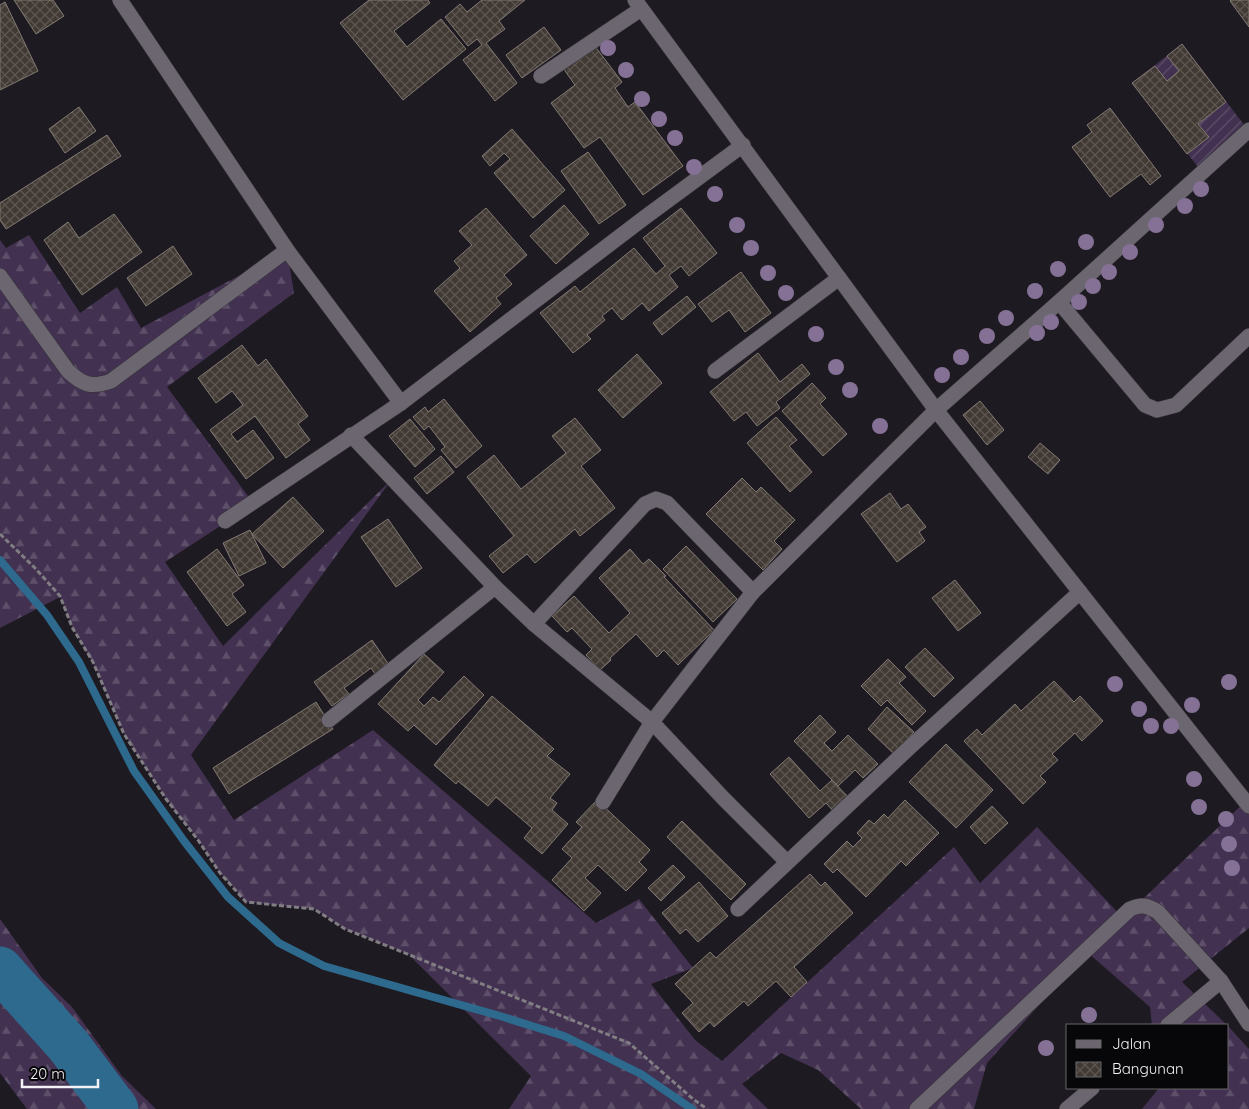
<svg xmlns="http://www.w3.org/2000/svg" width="1249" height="1109" font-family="Quicksand,sans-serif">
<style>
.forest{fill:url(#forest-firs)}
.garden{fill:url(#garden-furrows)}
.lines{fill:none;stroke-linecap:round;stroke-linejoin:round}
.stream{stroke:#2d6a8d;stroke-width:8}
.river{stroke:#2d6a8d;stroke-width:45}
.building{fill:url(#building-cross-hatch);stroke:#837a73}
.minor-casing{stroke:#37343a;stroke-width:16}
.path{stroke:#807d83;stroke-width:3;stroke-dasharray:5 2.5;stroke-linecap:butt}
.minor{stroke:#6b666f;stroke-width:15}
.tree{fill:#857196}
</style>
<defs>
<pattern id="forest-firs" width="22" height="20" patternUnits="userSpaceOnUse" patternTransform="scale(1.25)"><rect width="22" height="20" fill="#423150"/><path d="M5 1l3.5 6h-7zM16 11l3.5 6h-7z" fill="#5e4f6a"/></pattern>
<pattern id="garden-furrows" width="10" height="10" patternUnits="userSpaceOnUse" patternTransform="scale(1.25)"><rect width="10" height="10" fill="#423150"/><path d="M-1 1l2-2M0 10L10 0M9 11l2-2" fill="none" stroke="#5e4f6a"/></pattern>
<pattern id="building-cross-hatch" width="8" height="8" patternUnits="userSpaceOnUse" patternTransform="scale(1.25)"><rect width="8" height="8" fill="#413933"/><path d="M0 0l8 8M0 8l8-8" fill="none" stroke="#5d5651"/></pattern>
</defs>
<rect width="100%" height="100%" fill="#1e1a21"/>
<g class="forest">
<path d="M29,235L80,313L117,287L141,328L287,250L294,293L167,387L254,504L165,562L223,646L392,479L191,755L234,820L373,730L596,923L639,899L693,968L651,984L695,1040L722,1061L954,847L980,883L1037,827L1123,918L1249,798V928L1182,982L1227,1025H1152L1150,1007L1087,952L987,1063L974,1109H861L818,1070L781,1053L742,1084L768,1109H509L531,1076L408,954L345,929L314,909L246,902L220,873L198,840L166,799L124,734L93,663L72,627L60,597L0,628V240L6,248Z"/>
<path d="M0,919L42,978L72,1007L122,1076L156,1109H27L0,1073Z"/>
<path d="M1228,1026L1249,1049V1109H1142L1159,1088H1228Z"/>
</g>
<path class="garden" d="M1182,44L1245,126L1198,167L1132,83Z"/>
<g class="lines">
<path class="stream" d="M0,560L47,615L79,662L134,771L184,841L228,897L279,943L324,966L500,1016L564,1036L641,1074L692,1109"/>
<path class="river" d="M0,969L68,1045L116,1109"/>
</g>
<g class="building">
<path d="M14,0H53L64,16L36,34Z"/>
<path d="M369,0H428L430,3L394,31L407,47L441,19L466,49L403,100L340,23Z"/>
<path d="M482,0H525L499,21L505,29L486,43L517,83L495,101L463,60L482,45L477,39L468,46L445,17L460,4L467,12Z"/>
<path d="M1231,0H1249V27L1230,1Z"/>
<path d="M5,2L38,71L0,90V5Z"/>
<path d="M544,27L561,50L522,78L506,55Z"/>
<path d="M1182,44L1226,102L1198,124L1209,137L1187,154L1132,83L1155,66L1167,81L1179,71L1167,56Z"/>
<path d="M594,45L622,82L615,88L628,107L635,102L683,166L643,195L600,137L584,148L551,103L575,85L563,68Z"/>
<path d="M79,107L96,131L65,153L49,129Z"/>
<path d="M1110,108L1161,176L1150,185L1141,174L1110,197L1072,147L1092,132L1087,125Z"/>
<path d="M512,129L565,190L533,218L494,173L510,159L504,153L490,166L482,156Z"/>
<path d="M107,135L121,156L6,229L0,220V203Z"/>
<path d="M588,152L626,205L599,224L561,171Z"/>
<path d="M564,205L589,234L556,264L530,236Z"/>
<path d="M486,208L527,255L504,275L512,284L496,298L501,304L470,332L434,291L460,268L454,261L472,245L459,231Z"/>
<path d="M681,208L717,253L689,276L681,266L669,275L678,287L649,311L642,303L622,320L612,308L602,316L605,320L587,335L591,339L573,353L540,313L575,286L580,292L634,248L656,274L665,266L643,238Z"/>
<path d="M114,214L142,252L82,295L44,240L68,222L79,238Z"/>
<path d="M173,246L192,274L146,306L127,278Z"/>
<path d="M741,272L771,313L745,332L729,310L712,322L698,304Z"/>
<path d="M687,296L696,307L662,335L653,323Z"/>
<path d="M242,345L258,366L266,359L308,416L298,424L310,440L286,458L255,416L231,434L237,442L253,430L274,458L246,479L210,430L243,405L232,391L216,403L198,378Z"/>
<path d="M758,353L780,382L802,364L810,374L776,402L780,408L757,426L746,412L734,421L710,392Z"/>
<path d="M637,354L662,383L623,418L598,390Z"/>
<path d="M812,383L826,398L820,404L847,434L823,456L782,411Z"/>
<path d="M444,399L482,446L456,468L441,450L445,447L429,426L424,430L413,417L425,407L428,412Z"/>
<path d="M980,401L1004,430L987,445L963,415Z"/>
<path d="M776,417L797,440L789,446L812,472L790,492L747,443Z"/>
<path d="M575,418L601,450L581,466L615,508L580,536L575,529L535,563L527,554L503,573L489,556L514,536L467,477L494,455L521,489L566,453L552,436Z"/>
<path d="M410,419L435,449L415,467L389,436Z"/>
<path d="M1040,443L1060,460L1048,474L1028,457Z"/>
<path d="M441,456L454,472L427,494L414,478Z"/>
<path d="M742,478L756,492L761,487L795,520L774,541L782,549L763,570L706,514Z"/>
<path d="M890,493L901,509L908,504L926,527L919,532L925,541L897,562L861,514Z"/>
<path d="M293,497L324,531L283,568L252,534Z"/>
<path d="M388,519L422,568L396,587L361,537Z"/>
<path d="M250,530L266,563L239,576L223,543Z"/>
<path d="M686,546L737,599L713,622L663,569Z"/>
<path d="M217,549L244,585L232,594L246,612L227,626L187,572Z"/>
<path d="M630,549L643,564L649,559L666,576L664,577L714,630L678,665L664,650L657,657L636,634L610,658L611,660L600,670L586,655L592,649L572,628L567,632L552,616L574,596L609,633L630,613L599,578Z"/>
<path d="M955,580L981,613L958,631L932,598Z"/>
<path d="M372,640L389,665L376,675L371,668L344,688L349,694L332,706L314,682Z"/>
<path d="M925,648L954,678L934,697L905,667Z"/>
<path d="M424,654L444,672L418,700L424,706L433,697L439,702L464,676L484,695L436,745L414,725L408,731L378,704Z"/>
<path d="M888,659L906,677L899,683L926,711L912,725L887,700L881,706L861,686Z"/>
<path d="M1054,681L1074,702L1080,696L1103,721L1082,741L1075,733L1052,754L1058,760L1040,776L1046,782L1023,804L964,741L977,729L982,735L1015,704L1021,711Z"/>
<path d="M492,696L554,749L547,756L570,774L550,798L557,803L552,810L568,824L542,854L524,838L532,828L496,797L488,806L458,781L456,784L434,765Z"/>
<path d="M316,702L333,729L229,794L213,768Z"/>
<path d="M887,707L914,732L894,754L868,729Z"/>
<path d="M820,715L836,732L824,743L832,751L848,735L878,764L863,778L855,770L838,786L794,741Z"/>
<path d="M946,744L993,790L956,828L909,782Z"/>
<path d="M789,757L820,791L832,780L850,799L835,813L826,803L809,818L770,774Z"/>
<path d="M597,800L650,850L639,862L647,870L626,891L598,865L585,878L601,893L584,911L552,880L572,858L562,849L582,827L576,822Z"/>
<path d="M905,800L939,833L906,866L901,861L866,897L837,869L833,873L824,864L847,841L853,847L862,838L857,833L869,820L874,824L884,814L888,818Z"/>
<path d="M992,806L1008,823L985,844L970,827Z"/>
<path d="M682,821L746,884L731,900L667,837Z"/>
<path d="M673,865L685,877L661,901L648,888Z"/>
<path d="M810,874L821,886L825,882L853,913L794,967L807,982L791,997L776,981L748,1006L744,1001L714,1027L710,1022L699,1032L682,1013L693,1003L675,984L710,952L716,958Z"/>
<path d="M699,882L728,916L698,942L686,929L680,934L662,913Z"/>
</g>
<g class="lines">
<defs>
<g id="minor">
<path d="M120,0L287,250L401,403"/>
<path d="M635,0L936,410L1249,806"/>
<path d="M541,76L641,9"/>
<path d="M0,276L68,371C83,385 91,388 111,381L287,250"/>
<path d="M1059,302L1145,405L1157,410L1176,405L1249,336"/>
<path d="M715,371L839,278"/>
<path d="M351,435L495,587L534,624L652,722L723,798L787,862"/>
<path d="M225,521L401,403L644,218L743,145"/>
<path d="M534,624L645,504L656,499L667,503L753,592"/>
<path d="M329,720L495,587"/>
<path d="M603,802L652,722L753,592L936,410L1059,302L1249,130"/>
<path d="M738,909L910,747L1080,592"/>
<path d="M1168,1025L1221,981L1249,1024"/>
<path d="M917,1109L1130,909C1141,904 1147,905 1158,912L1221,981"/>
<path d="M1067,1109L1092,1088"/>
</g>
</defs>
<use href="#minor" class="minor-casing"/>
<path class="path" d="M0,534L35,568L60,596L72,627L93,662L124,734L166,799L198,840L220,873L246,902L314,909L345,929L629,1043L693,1099L707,1109"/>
<use href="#minor" class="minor"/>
</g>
<g class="tree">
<circle cx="608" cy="48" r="8"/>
<circle cx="626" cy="70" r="8"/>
<circle cx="642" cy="99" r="8"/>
<circle cx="659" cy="119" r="8"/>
<circle cx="675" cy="138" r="8"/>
<circle cx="694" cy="167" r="8"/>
<circle cx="1201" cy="189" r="8"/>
<circle cx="715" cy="194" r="8"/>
<circle cx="1185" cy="206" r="8"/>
<circle cx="737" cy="225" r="8"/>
<circle cx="1156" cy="225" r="8"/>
<circle cx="1086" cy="242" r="8"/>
<circle cx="751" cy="248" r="8"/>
<circle cx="1130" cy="252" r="8"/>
<circle cx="1058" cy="269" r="8"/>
<circle cx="1109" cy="272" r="8"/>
<circle cx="768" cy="273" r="8"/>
<circle cx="1093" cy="286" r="8"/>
<circle cx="1035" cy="291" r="8"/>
<circle cx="786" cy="293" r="8"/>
<circle cx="1079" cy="302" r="8"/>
<circle cx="1006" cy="318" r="8"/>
<circle cx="1051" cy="322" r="8"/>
<circle cx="1037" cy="333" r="8"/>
<circle cx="816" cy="334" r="8"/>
<circle cx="987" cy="336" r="8"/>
<circle cx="961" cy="357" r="8"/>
<circle cx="836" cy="367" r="8"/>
<circle cx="942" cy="375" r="8"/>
<circle cx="850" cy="390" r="8"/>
<circle cx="880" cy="426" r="8"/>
<circle cx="1229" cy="682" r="8"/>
<circle cx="1115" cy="684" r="8"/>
<circle cx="1192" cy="705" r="8"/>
<circle cx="1139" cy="709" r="8"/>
<circle cx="1151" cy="726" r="8"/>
<circle cx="1171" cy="726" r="8"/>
<circle cx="1194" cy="779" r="8"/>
<circle cx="1199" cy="807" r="8"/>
<circle cx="1226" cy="819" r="8"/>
<circle cx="1229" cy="844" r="8"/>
<circle cx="1232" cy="868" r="8"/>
<circle cx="1089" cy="1015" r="8"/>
<circle cx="1046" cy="1048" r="8"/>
</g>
<rect x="1066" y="1024" width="162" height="65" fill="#070608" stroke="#666468"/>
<rect x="1076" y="1040" width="25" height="8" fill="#6b666f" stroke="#666468"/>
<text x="1112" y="1049" font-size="15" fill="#f4f1f7">Jalan</text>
<rect x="1076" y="1062" width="25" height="15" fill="url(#building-cross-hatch)" stroke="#666468"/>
<text x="1112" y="1074" font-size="15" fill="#f4f1f7">Bangunan</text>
<path d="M22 1079v8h76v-8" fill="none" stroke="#f4f1f7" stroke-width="2.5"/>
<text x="30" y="1079" font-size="15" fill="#f4f1f7" stroke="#070608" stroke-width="4" paint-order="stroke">20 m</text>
</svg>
